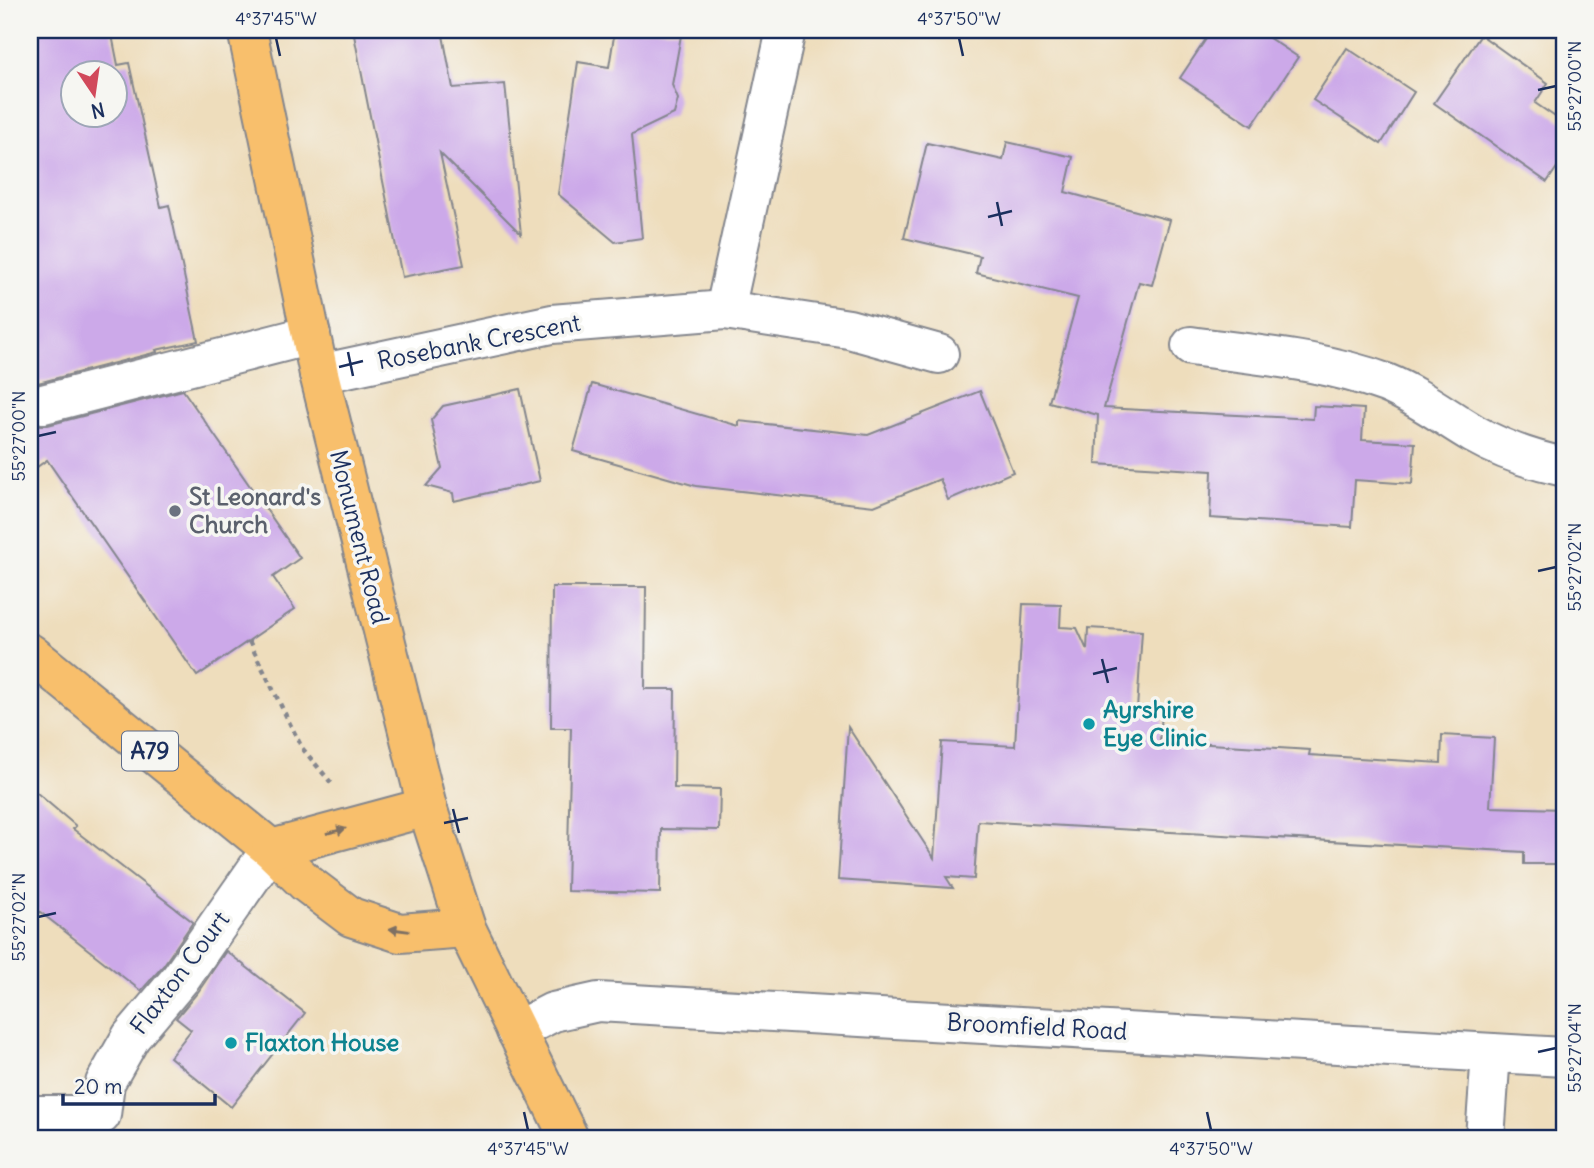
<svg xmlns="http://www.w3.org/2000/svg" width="1594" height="1168" font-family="Delius,sans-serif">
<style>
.building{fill:#cca9e9;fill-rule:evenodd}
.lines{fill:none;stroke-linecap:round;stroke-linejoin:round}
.minor-casing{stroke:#84868d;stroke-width:42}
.major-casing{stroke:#84868d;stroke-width:42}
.path{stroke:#84868d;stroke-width:4.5;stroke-dasharray:5 5;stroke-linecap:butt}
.minor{stroke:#fff;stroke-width:38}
.major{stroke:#f8bf6c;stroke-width:38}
.oneway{fill:#7e7064}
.ticks{fill:none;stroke:#1b2f5e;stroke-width:2.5}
.worship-dot{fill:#6b7280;stroke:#f6f6f2;stroke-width:2.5}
.culture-dot{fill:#0f9aa8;stroke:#f6f6f2;stroke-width:2.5}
.labels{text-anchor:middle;stroke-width:7;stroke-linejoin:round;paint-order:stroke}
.shield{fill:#f6f6f2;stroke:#5d6b8a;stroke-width:2}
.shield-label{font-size:23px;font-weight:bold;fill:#1b2f5e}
.street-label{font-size:24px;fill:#1b2f5e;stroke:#f6f6f2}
.worship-label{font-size:24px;font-weight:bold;fill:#5b616d;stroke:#f6f6f2;text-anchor:start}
.culture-label{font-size:24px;font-weight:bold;fill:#0d838f;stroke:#f6f6f2;text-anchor:start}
.neatline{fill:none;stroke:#1b2f5e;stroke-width:2.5}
.ticks-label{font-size:18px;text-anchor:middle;fill:#1b2f5e}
</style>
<rect width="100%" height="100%" fill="#f6f6f2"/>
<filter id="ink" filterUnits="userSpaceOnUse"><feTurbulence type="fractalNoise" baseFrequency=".0143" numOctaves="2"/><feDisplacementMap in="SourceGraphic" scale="14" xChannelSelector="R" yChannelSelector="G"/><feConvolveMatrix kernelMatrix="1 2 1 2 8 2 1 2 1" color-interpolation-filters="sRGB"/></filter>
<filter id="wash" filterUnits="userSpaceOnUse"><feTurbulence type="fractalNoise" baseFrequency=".00686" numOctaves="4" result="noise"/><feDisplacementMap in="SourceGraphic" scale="28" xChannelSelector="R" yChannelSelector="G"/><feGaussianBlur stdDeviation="1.57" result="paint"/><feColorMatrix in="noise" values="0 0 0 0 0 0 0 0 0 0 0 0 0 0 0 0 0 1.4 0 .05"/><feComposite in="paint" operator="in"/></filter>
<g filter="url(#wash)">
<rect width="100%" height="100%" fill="#eeddbc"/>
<g id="blocks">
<g class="building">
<path d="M30,30H111L118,65L129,63L161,207L169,205L198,341L156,350L157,352L38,383L30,387ZM74,74H116V116H74Z"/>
<path d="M353,30H442L453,88L505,84L521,234L440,153L464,265L402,277Z"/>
<path d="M615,30H682L672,85L678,99L674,114L632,134L642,238L615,242L558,194L578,62L609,67Z"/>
<path d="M1212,30H1257L1298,57L1252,126L1180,78Z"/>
<path d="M1481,35L1548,83L1535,103L1564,123V157L1547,182L1434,103Z"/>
<path d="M1347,48L1414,92L1381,144L1313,100Z"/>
<path d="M1007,142L1073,157L1065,192L1170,220L1152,285L1139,282L1104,408L1313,419L1314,406L1364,409L1362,440L1415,443L1412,484L1355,480L1352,527L1210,518L1212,471L1096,464L1098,415L1049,402L1078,298L976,273L980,256L904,238L927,143L1003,160Z"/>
<path d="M592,384L739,426V421L868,435L980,391L1013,472L948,500L940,479L874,506L696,486L573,451Z"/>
<path d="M520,389L540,481L454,501L453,493L426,486L442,468L431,420L443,406Z"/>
<path d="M183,390L300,558L273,577L295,609L197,676L47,460L30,472V421L38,425H48Z"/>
<path d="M552,587H646L645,689H675L674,788L720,789L719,830L661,829L660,893L567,891L571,728H551Z"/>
<path d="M1023,604L1061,605L1060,627L1077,628L1087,650L1088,628L1142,631L1137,710L1162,711L1160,741L1310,750L1309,755L1441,763L1442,735L1494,738L1490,807L1564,809V864H1524V852L978,821L974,879L946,877L953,888L838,880L848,727L934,858L942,742L1015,746Z"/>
<path d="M30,787L76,826L73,829L193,922L163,966L141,991L30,904Z"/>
<path d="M226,951L305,1013L231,1107L170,1057L191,1030L176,1018L198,992Z"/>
</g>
</g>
</g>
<g filter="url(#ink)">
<use href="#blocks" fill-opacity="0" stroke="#84868d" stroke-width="2"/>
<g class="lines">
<defs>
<g id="minor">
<path d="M725,310L849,329L939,354"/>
<path d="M1191,346C1257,355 1324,360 1386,383C1418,396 1445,417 1474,434C1504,451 1531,460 1564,467"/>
<path d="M319,374L552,324L725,310L786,30"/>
<path d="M43,404L311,335"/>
<path d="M516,1031L553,1012L598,1002L1564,1057"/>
<path d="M30,1115H101L105,1083L131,1037L180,979L271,849"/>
<path d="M1485,1138L1491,1053"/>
</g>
<g id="major">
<path d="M247,30L319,374L427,807L466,928L569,1138"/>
<path d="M30,653L271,849L306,883L351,917L400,933L466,928"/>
<path d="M271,849L427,807"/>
</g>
</defs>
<use href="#minor" class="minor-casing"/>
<use href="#major" class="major-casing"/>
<path class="path" d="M249,641L302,748L333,785"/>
<use href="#minor" class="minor"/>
<use href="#major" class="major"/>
</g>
<defs><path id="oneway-solid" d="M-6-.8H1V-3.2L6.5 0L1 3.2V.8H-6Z" transform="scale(1.75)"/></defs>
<g class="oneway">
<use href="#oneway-solid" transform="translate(336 831) rotate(-15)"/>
<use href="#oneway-solid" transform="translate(399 930) rotate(-172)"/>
</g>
</g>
<path class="ticks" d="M276,38L280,56M959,38L963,56M1538,90L1556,86M997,202L1002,226M988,217L1012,211M348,352L353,376M339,367L363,361M38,436L56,432M1538,571L1556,567M1102,659L1108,683M1093,674L1117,668M453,809L459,833M444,823L468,818M38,917L56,913M1538,1052L1556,1048M524,1112L528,1130M1207,1112L1211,1130"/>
<circle class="worship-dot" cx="175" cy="511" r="7"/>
<g class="culture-dot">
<circle cx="1089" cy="724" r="7"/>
<circle cx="231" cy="1043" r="7"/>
</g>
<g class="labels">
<rect class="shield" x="122" y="731.5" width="56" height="39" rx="5"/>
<g class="shield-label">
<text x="150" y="759">A79</text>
</g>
<g class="street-label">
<text transform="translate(479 342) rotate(-11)" y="8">Rosebank Crescent</text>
<text transform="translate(359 537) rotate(76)" y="8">Monument Road</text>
<text transform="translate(180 973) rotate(-53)" y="8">Flaxton Court</text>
<text transform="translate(1037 1027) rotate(3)" y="8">Broomfield Road</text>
</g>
<g class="worship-label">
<text x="189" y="505">St Leonard's<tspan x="189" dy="28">Church</tspan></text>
</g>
<g class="culture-label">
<text x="1103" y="718">Ayrshire<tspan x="1103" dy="28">Eye Clinic</tspan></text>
<text x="245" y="1051">Flaxton House</text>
</g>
</g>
<rect width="1594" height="1168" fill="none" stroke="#f6f6f2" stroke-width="77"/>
<g transform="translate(94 94) rotate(167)"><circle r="33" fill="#f6f6f2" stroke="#9ea6b7" stroke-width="2"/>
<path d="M0-5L12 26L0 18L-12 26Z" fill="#d1495b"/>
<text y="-10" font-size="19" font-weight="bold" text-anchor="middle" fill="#1b2f5e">N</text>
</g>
<path d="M63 1094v10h152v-10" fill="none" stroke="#1b2f5e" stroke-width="3.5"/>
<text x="74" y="1094" font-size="21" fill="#1b2f5e" stroke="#f6f6f2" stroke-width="5" paint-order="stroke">20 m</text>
<rect x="38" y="38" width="1518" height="1092" class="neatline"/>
<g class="ticks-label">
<text x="276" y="25">4°37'45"W</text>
<text x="959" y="25">4°37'50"W</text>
<text transform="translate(1575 86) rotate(-90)" y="6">55°27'00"N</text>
<text transform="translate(19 436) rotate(-90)" y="6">55°27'00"N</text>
<text transform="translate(1575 567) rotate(-90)" y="6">55°27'02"N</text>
<text transform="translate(19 917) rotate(-90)" y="6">55°27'02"N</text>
<text transform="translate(1575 1048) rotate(-90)" y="6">55°27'04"N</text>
<text x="528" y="1155">4°37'45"W</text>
<text x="1211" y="1155">4°37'50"W</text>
</g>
</svg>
